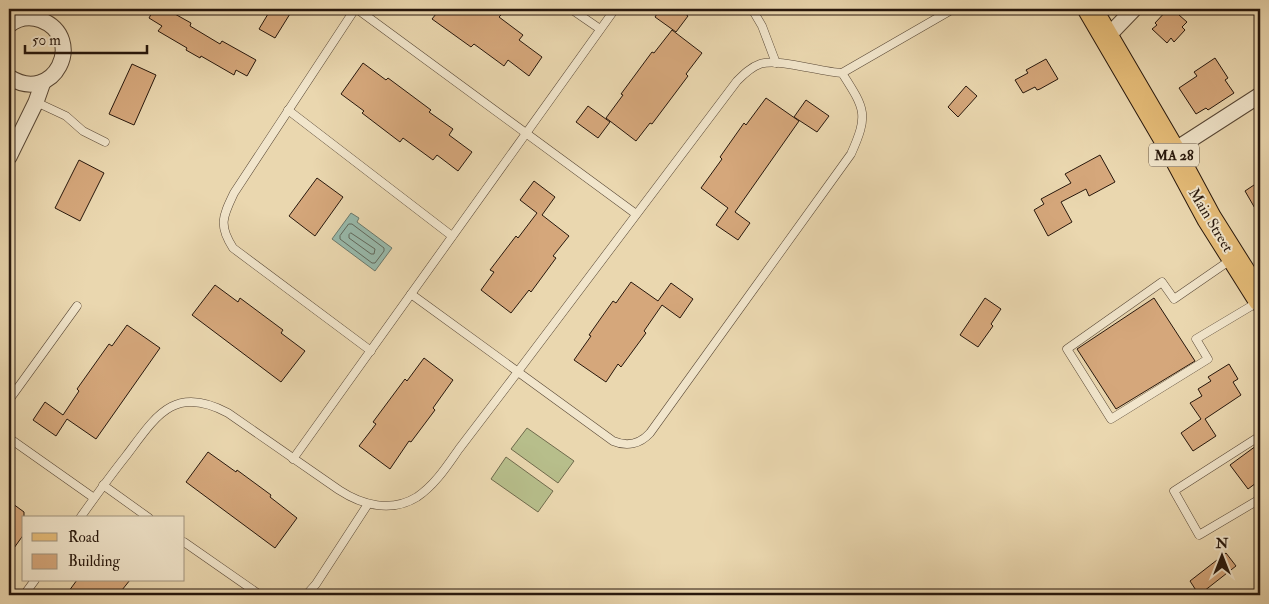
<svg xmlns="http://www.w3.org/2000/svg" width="1269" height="604" font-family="'IM FELL Double Pica',serif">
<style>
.green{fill:#b7be8b;stroke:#6f6a4c}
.water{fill:#98baac;stroke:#6b796c}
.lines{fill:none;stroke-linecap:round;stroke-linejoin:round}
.shore{stroke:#60685c;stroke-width:1}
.building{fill:#d5a77b;stroke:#27170c}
.service-casing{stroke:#584735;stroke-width:9}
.minor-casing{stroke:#584735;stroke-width:17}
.primary-casing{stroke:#27170c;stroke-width:26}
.service{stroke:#f1e5cb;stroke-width:8}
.minor{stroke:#f1e5cb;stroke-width:15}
.primary{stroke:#e5bc78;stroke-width:24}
.labels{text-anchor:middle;stroke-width:4;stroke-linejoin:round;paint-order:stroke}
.shield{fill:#f1e5cb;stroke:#645545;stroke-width:1}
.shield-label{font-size:14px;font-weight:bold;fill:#27170c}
.street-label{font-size:15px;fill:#27170c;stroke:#f1e5cb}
</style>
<rect width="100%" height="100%" fill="#ead7af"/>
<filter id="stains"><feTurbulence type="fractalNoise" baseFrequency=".004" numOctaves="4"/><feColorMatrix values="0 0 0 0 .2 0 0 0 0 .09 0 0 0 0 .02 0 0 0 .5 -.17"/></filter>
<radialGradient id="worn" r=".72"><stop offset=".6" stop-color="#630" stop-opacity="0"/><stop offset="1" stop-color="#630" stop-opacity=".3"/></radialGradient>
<g class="green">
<path d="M527,428L574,461L558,483L511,449Z"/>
<path d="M506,457L553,491L538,512L491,479Z"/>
</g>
<path class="water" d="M351,213L359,218L357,222L392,248L375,271L332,239Z"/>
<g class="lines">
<g class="shore">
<path d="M349,224H352L384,248V251L375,263H372L340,239V236Z"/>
<path d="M351,233L375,249L374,254H371L349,238V235Z"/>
</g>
</g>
<g class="building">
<path d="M154,9H166L191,23L190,26L220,44L222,41L256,60L247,76L236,70L234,75L201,56L200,58L186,50L187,48L158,31L162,26L149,18Z"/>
<path d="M271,9H293L275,38L259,29Z"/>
<path d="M440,9H493L501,15L499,17L523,35L519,40L542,57L529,76L508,60L504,66L474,44L471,47L432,19Z"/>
<path d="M660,9H679L688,16L676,32L655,17Z"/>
<path d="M1168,9H1186L1179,15L1187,22L1182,27L1185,30L1174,42L1171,38L1167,43L1152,29L1157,25L1155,23Z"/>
<path d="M672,30L702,53L686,74L688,76L652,124L650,123L636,141L606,118L623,95L621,94L652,52L654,53Z"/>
<path d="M1215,58L1228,78L1225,80L1234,93L1208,110L1206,108L1196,114L1179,88L1197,76L1194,72Z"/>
<path d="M1046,59L1058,79L1040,89L1037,90L1035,87L1023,93L1015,80L1028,73L1026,70Z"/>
<path d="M363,63L386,80L388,78L431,110L429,112L453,129L449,135L472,152L458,171L437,155L433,160L403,138L400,142L362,113L364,111L341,94Z"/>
<path d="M132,64L156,75L134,125L109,114Z"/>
<path d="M966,86L977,96L958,117L948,107Z"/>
<path d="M766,98L799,121L735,212L750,223L738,240L716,225L728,208L701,188L722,159L720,157L744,123L746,125Z"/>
<path d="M806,100L829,116L817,132L794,117Z"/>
<path d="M588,106L610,122L598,138L576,122Z"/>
<path d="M1100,155L1115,182L1089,196L1086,189L1061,202L1072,222L1048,236L1034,210L1044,204L1041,199L1071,183L1065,174Z"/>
<path d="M79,160L104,173L80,221L55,208Z"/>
<path d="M317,178L343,197L315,236L289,216Z"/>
<path d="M534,181L555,197L542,215L569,236L553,256L556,258L531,292L529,290L511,313L481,290L494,272L490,270L516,236L518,238L537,213L520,200Z"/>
<path d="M1260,181V217L1245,191Z"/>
<path d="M631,282L658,301L671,283L693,299L680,318L662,305L644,331L646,333L621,367L618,364L606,382L574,360L591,336L589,335L613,301L616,303Z"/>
<path d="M215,285L238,302L240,298L283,330L281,333L305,351L281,382L192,315Z"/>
<path d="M985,298L1001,309L991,324L993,326L978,347L960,335Z"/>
<path d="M1154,298L1195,361L1116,409L1077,349Z"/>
<path d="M127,325L160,348L96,439L67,419L56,436L33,420L45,402L63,415L79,391L77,389L109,344L112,346Z"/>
<path d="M424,358L453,380L433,408L435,410L411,442L409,441L390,469L359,446L376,424L373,422L405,379L407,381Z"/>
<path d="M1229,364L1238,379L1233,382L1241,395L1205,419L1216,436L1193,451L1181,433L1201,419L1190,403L1202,396L1198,389L1211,381L1208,377Z"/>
<path d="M1260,443V480L1248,489L1230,465Z"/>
<path d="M208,452L236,472L237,470L271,495L270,497L297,518L275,548L186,482Z"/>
<path d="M9,501L24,512V534L9,555Z"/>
<path d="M1226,553L1236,566L1199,595L1190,581Z"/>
<path d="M77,580H130L118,595H66Z"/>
</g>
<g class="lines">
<defs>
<g id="service">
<path d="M355,9L234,193C223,216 218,225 233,248L371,351"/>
<path d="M357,9L636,214"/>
<path d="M571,9L600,29"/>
<path d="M752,9L762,26L776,63"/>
<path d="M842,73L953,9"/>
<path d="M36,102L66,116L83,131L105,142"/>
<path d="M288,110L452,236"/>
<path d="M1232,259L1174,299L1162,282L1067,349L1111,419L1208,359L1196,339L1258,302"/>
<path d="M9,400L77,306"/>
<path d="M1260,436L1174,491L1199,535L1260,499"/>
<path d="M9,438L94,498"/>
<path d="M293,459L615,9"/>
<path d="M103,485L149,518"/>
<path d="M80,518C95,497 110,476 126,456C156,416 174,384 228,413L339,490C362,505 391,513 417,497C435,485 447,466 459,449C475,428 491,407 507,386C584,284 660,182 737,81C744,74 751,67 760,64C778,58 820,72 842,73C865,109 869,114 851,154L650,433C640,444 627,447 613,441L411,294"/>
<path d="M184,542L260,595"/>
<path d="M24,595L35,580"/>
<path d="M303,595L308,593L316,584L368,504"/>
</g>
<g id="minor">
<path d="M9,25C18,18 30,16 41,20C87,38 54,106 9,77"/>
<path d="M1107,37L1134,9"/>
<path d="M1173,151L1260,95"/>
<path d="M9,157L36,102L43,82"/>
</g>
<path id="primary" d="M1090,9L1173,151L1209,218L1260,299"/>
</defs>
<use href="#service" class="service-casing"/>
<use href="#minor" class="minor-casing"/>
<use href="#primary" class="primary-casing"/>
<use href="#service" class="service"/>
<use href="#minor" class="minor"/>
<use href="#primary" class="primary"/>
</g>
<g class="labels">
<rect class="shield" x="1149" y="143.5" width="50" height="23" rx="4"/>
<g class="shield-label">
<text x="1174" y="160">MA 28</text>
</g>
<g class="street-label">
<text transform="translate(1211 220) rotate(59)" y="5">Main Street</text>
</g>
</g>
<rect width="1269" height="604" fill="none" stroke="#ead7af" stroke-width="30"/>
<rect x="10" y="10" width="1249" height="584" fill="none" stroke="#27170c" stroke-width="2.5"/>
<rect x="15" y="15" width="1239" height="574" fill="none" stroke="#27170c"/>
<rect x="22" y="516" width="162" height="65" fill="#f1e5cb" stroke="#a0937f"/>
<rect x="32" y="533" width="25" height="8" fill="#e5bc78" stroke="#a0937f"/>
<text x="68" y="542" font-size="15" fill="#27170c">Road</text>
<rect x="32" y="554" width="25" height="15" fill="#d5a77b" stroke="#a0937f"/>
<text x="68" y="566" font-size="15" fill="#27170c">Building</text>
<g transform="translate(1222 556)" stroke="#f1e5cb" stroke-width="4" paint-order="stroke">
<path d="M0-4L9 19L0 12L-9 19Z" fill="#27170c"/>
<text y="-8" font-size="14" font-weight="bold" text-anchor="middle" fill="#27170c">N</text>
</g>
<path d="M25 45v8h122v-8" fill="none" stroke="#27170c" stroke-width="2.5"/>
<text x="32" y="45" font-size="15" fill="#27170c" stroke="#f1e5cb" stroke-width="4" paint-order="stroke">50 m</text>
<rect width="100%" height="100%" filter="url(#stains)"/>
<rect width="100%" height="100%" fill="url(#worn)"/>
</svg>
